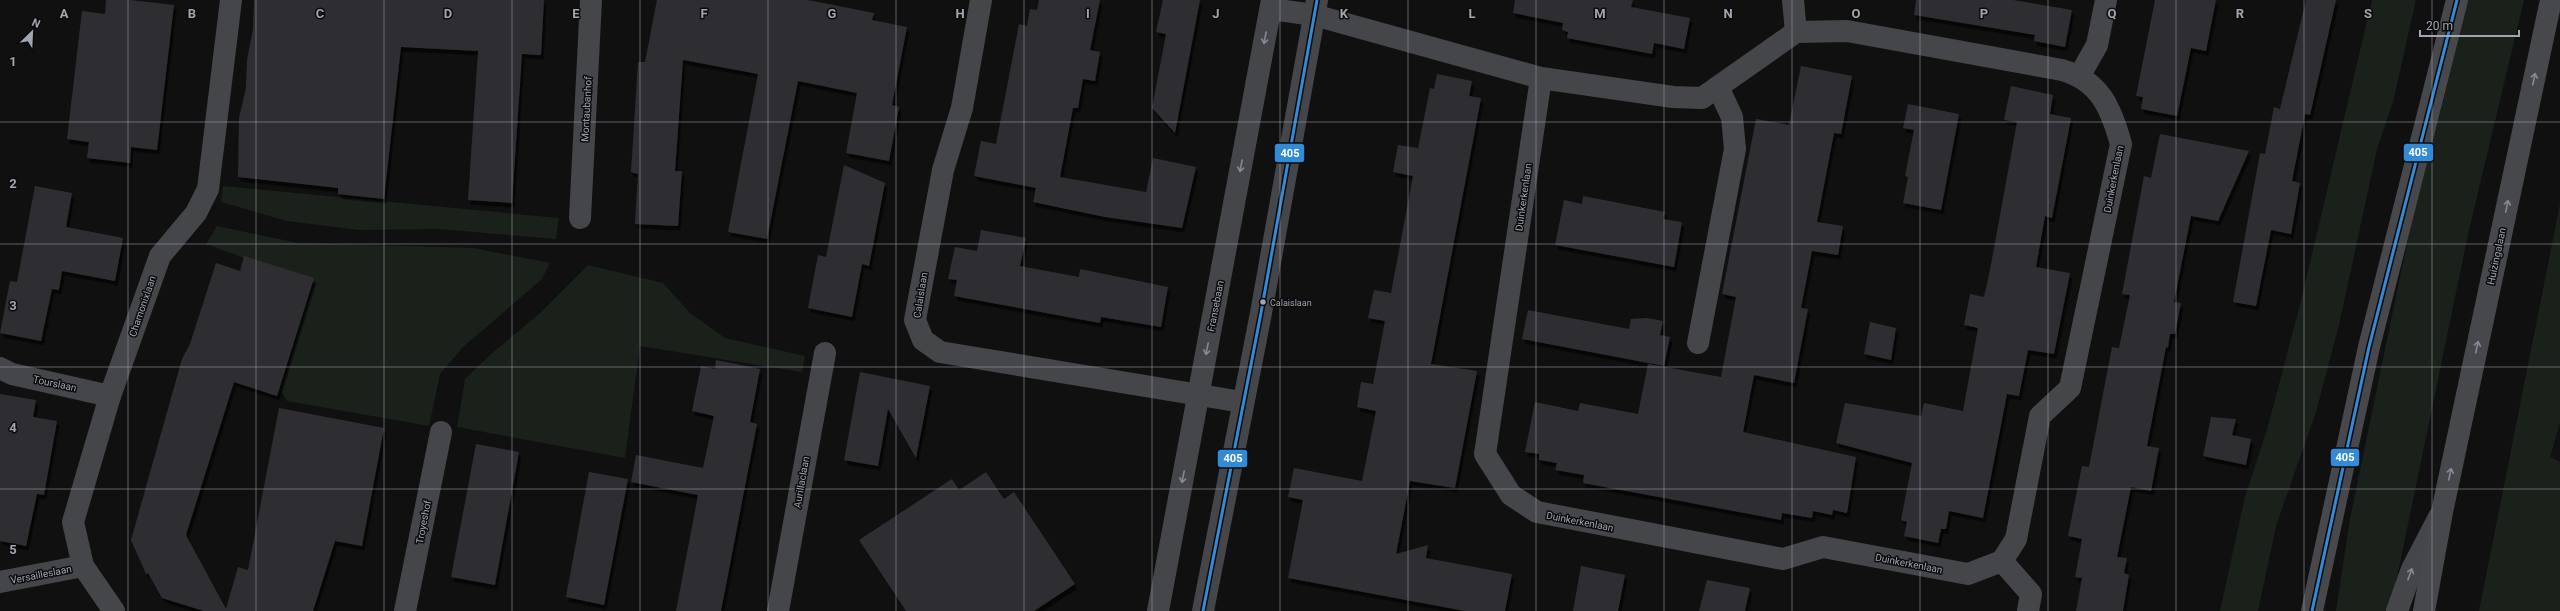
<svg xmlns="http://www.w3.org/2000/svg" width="2560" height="611" font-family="Roboto,sans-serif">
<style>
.green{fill:#1a211b}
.building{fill:#2e2e30;filter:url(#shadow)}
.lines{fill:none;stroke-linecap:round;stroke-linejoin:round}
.minor{stroke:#454649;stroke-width:22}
.major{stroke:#47484b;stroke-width:22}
.bus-1-casing{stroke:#0b0b0c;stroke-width:6}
.bus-1{stroke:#338bd7;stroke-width:3}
.oneway{stroke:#858992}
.oneway2{stroke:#868a93}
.grid{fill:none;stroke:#a1a6b2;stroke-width:1;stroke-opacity:0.55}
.bus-dot{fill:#a1a6b2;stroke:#0b0b0c;stroke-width:1.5}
.labels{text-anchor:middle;stroke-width:3;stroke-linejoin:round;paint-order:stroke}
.bus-label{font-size:9px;fill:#a1a6b2;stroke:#0b0b0c;text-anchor:start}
.street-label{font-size:10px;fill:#a1a6b2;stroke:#0b0b0c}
.grid-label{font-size:13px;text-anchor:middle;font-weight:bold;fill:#a1a6b2;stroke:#0b0b0c;stroke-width:3;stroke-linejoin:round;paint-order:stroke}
.line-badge{stroke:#0b0b0c;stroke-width:1.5}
.badge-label{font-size:11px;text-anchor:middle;font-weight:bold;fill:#fff}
</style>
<defs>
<filter id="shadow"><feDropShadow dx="2.5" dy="4.5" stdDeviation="0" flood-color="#0009"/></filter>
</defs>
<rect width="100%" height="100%" fill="#101011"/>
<g class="green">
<path d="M2372,0H2416L2393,102L2377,149L2339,325L2316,412L2276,526L2258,611H2220L2245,497L2268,426L2300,305Z"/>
<path d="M2467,0H2524L2469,230L2390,611H2336L2350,519L2421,175Z"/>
<path d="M223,186L559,218L556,239L439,229L359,230L287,221L221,202Z"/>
<path d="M2560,204V423L2550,457L2560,462V611H2479Z"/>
<path d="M217,226L298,243L473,248L550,263L541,280L463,347L440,374L429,426L287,401L281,390L314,284L206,244Z"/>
<path d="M588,265L663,283L690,313L725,338L805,356L802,372L640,346L625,458L457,427L465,379L491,354L539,314Z"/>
</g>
<g class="building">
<path d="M106,0H130L174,5L157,150L131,147L130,163L87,158L89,142L67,139L82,11L105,14Z"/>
<path d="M254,0H544L541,55L522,54L512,203L468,200L478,51L401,47L384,199L338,194V188L238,177L239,118L246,88L247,60L253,29Z"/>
<path d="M657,0H808L874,13L872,20L907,27L892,105L899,107L889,161L846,153L857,93L798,81L767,239L728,232L758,74L683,60L675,171H682L678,226L635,224L638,174L631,172L638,62H645Z"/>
<path d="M1039,0H1100L1090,50L1100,52L1095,81L1083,79L1078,108H1073L1060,177L1146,192L1153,158L1196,167L1182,228L1105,217L1033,202L1036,188L974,176L981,141L996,144L1019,24L1027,26L1030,9L1037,10Z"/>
<path d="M1163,0H1200L1175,133L1152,108L1166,34L1156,32Z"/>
<path d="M1515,0H1633L1631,7L1690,18L1684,49L1654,43L1652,54L1567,38L1568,32L1562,30L1563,23L1513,13Z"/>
<path d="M1916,0H2013L2072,10L2065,47L2034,41L2035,35L1914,15Z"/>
<path d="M2155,0H2216L2206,51L2191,48L2177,116L2141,109L2143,97L2136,96Z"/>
<path d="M2306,0H2336L2310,115L2305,114L2292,181L2300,183L2291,234L2271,230L2256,306L2233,302L2260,153L2265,154L2274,107L2280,109Z"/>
<path d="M1801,66L1852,76L1841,134L1834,133L1817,222L1843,226L1838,255L1812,251L1801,308L1808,309L1794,383L1754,375L1743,432L1856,457L1847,513L1833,510L1832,515L1813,511L1812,518L1782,513L1781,520L1675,500L1583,483L1584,475L1555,470L1557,463L1539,460V454L1525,452L1535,402L1578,411L1580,403L1638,414L1648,364L1721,377L1736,297L1722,294L1756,119L1789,125Z"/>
<path d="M1437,74L1472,81L1469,96L1481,98L1431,364L1477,371L1455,488L1410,481L1396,554L1428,545L1426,558L1512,574L1505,611H1465L1288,578L1303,500L1288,497L1294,468L1362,481L1376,411L1357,407L1361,382L1373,384L1385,321L1368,318L1374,290L1391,293L1413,176L1393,172L1398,145L1418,148L1430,88L1434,89Z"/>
<path d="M2011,86L2053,95L2050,114L2071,118L2052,218L2045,216L2036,267L2070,273L2054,354L2028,350L2019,396L2007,394L1983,518L1949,511L1946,529H1941L1938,543L1904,536L1907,522L1901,520L1912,463L1836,443L1845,403L1921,416L1924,403L1963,411L1978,328L1964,325L1970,294L1984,297L1990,270L2017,122L2004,120Z"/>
<path d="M1908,104L1959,114L1941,210L1903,203L1908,177L1905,176L1914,130L1903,128Z"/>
<path d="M2160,134L2249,151L2218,221L2191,216L2174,302L2181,303L2175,334H2170L2168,348L2166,347L2147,446L2159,448L2151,491L2131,487L2117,557L2127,558L2124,573L2129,575L2123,611H2076L2082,578L2075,577L2082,539L2068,536L2082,466L2089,467L2112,347L2119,348L2130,295L2122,294L2144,176L2151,178Z"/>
<path d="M844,165L885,183L869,266L862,264L852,317L808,308L818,255L826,257Z"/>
<path d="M35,186L72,193L66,227L123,238L115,281L62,271L59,290L52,289L41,341L0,333L10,281L17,282Z"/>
<path d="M1583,196L1665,212L1663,219L1682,222L1674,267L1555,245L1564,200L1582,204Z"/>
<path d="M981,230L1026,238L1020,266L1079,277L1080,269L1168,287L1161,327L1101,317L1100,323L954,296L957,280L948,279L955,247L977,251Z"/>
<path d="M244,256L314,278L277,396L234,382L186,535L226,609L238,567L248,570L279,408L384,428L362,546L335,541L313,611H204L162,598L148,573L146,574L131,540L182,359L190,344L216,263L240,271Z"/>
<path d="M1528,310L1629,329L1631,319L1647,318L1663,321L1660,335L1670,337L1664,366L1522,339Z"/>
<path d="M1870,322L1896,328L1891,360L1864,354Z"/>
<path d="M716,360L760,369L750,422L757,424L721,611H676L698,495L631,482L636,455L703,468L714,416L692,411L701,366L715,369Z"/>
<path d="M860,372L930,386L916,458L888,409L878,466L844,460Z"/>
<path d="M0,394L36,400L33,417L57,421L44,495L37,494L26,546L0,541Z"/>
<path d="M2211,417L2236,419L2232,435L2251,439L2246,465L2203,456Z"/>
<path d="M476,444L519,452L495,585L451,577Z"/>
<path d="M589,472L628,479L604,605L566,597Z"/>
<path d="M986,472L1004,499L1014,492L1075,584L1034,611H906L859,540L952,479L959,490Z"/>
<path d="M1581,566L1625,575L1618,611H1573Z"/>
<path d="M1707,580L1750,588L1745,611H1699Z"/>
</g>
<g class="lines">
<g class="minor">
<path d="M981,0L962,108L943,170L915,320L923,340L940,352L1242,402"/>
<path d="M1793,0L1796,32"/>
<path d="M1271,9L1314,15L1541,78L1673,97L1702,98L1796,32L1847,31L2062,70C2100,81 2111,108 2121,144L2070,388L2040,416L2016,539L2002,561L1968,574L1823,547L1783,559L1537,512L1511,495L1485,454L1541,78"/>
<path d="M2080,75L2097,45L2106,0"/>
<path d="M580,218L591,0"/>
<path d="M1698,343L1735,149L1732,117L1718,87"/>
<path d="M0,368L12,374L110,396"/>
<path d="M2002,561L2031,594L2028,611"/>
<path d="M0,582L83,566"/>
<path d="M114,611L83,566L73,522L110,396L160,256L196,213L208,189L231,0"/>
<path d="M405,611L441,432"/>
<path d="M778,611L825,353"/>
<path d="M1158,611L1272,0"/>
<path d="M1203,611L1261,313L1317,0"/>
<path d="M2397,611L2412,569L2439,517"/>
</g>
<g class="major">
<path d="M2312,611L2369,347L2457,0"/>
<path d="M2424,611L2442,512L2551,0"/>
</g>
<defs>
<g id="bus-1">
<path d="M1203,611L1261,313L1317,0"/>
<path d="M2312,611L2369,347L2457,0"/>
</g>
</defs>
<use href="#bus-1" class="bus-1-casing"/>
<use href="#bus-1" class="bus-1"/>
</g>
<defs><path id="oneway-shaft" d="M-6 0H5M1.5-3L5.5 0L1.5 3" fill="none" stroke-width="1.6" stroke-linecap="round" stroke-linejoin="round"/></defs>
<g class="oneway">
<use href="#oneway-shaft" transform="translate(1265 38) rotate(101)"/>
<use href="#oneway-shaft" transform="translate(1241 166) rotate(101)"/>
<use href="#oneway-shaft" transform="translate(1207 349) rotate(101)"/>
<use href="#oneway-shaft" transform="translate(1183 477) rotate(101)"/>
<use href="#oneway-shaft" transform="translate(2410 574) rotate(-70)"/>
</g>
<g class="oneway2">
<use href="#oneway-shaft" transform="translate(2534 79) rotate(-78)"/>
<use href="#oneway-shaft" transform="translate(2507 206) rotate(-78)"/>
<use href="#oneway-shaft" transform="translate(2477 347) rotate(-78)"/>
<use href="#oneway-shaft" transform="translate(2450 474) rotate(-78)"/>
</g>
<path class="grid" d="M128,0V611M256,0V611M384,0V611M512,0V611M640,0V611M768,0V611M896,0V611M1024,0V611M1152,0V611M1280,0V611M1408,0V611M1536,0V611M1664,0V611M1792,0V611M1920,0V611M2048,0V611M2176,0V611M2304,0V611M2432,0V611M0,122H2560M0,244H2560M0,367H2560M0,489H2560"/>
<circle class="bus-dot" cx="1263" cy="302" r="3.5"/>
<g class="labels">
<g class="bus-label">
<text x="1270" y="306">Calaislaan</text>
</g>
<g class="street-label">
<text transform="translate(586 109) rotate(-87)" y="4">Montaubanhof</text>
<text transform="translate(2113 179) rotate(-79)" y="4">Duinkerkenlaan</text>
<text transform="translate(1523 197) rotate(-82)" y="4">Duinkerkenlaan</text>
<text transform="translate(2496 256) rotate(-78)" y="4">Huizingalaan</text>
<text transform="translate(920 295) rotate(-81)" y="4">Calaislaan</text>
<text transform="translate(142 306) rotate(-71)" y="4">Chamonixlaan</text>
<text transform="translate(1215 306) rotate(-79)" y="4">Fransebaan</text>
<text transform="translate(55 383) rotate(12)" y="4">Tourslaan</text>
<text transform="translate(801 482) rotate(-80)" y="4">Aurillaclaan</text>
<text transform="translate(1580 521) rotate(11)" y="4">Duinkerkenlaan</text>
<text transform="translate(423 522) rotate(-79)" y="4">Troyeshof</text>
<text transform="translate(1909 563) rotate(11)" y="4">Duinkerkenlaan</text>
<text transform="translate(41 574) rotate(-11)" y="4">Versailleslaan</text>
</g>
</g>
<g class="grid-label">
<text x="64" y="18">A</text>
<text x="192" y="18">B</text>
<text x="320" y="18">C</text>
<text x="448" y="18">D</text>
<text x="576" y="18">E</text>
<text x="704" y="18">F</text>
<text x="832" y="18">G</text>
<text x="960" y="18">H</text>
<text x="1088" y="18">I</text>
<text x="1216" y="18">J</text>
<text x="1344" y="18">K</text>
<text x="1472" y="18">L</text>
<text x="1600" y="18">M</text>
<text x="1728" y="18">N</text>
<text x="1856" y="18">O</text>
<text x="1984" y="18">P</text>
<text x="2112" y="18">Q</text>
<text x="2240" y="18">R</text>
<text x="2368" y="18">S</text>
<text x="13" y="66">1</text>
<text x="13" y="188">2</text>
<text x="13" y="310">3</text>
<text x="13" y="432">4</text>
<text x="13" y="554">5</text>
</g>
<g class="line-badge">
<rect x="2403" y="143" width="31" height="19" rx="4" fill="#338bd7"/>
<rect x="1274" y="143" width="31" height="20" rx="4" fill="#338bd7"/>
<rect x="2330" y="448" width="30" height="19" rx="4" fill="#338bd7"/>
<rect x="1217" y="449" width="31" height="19" rx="4" fill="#338bd7"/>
</g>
<g class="badge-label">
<text x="2418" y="156">405</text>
<text x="1290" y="157">405</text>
<text x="2345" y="461">405</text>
<text x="1233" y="462">405</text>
</g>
<g transform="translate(32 32) rotate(24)" stroke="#0b0b0c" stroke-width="3" paint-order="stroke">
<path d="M0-3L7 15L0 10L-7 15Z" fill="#a1a6b2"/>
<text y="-6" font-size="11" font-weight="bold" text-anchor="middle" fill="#a1a6b2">N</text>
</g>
<path d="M2420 30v6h99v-6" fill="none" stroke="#a1a6b2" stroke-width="2"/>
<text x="2426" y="30" font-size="12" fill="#a1a6b2" stroke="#0b0b0c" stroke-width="3" paint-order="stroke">20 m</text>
</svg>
